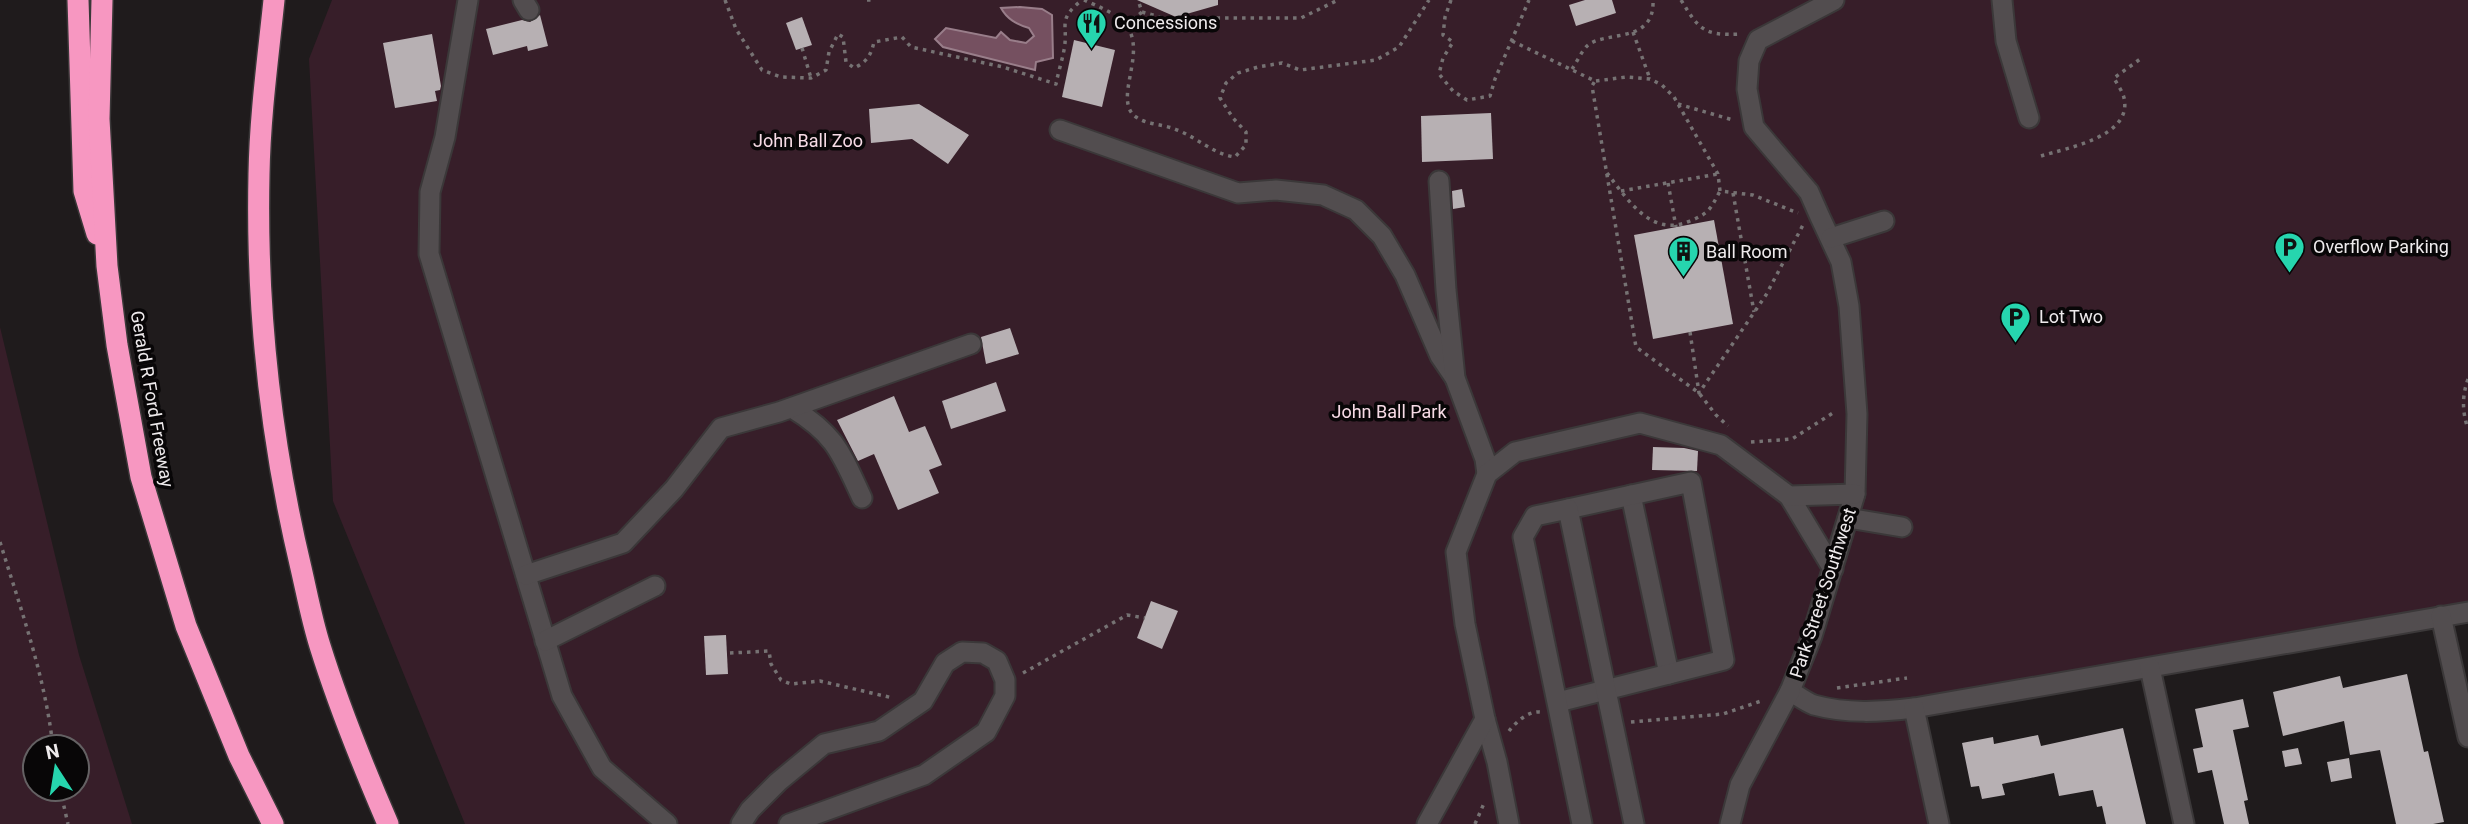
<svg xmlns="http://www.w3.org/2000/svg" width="2468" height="824" font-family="Roboto,sans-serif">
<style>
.green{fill:#371e29;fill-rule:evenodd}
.water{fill:#755060;stroke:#997e8a;stroke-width:2}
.building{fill:#b7b0b3}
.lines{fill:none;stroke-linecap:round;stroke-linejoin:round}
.minor-casing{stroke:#3b3839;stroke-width:23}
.highway-casing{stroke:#3b3839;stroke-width:24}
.path{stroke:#767273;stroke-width:3.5;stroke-dasharray:3.5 5;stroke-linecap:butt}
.minor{stroke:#524d4f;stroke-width:19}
.highway{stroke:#f797c1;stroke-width:21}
.labels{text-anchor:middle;stroke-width:7;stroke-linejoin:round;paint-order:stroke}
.poi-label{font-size:18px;fill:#eeeaec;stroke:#080607;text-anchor:start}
.park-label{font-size:18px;fill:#f7dbe6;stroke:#080607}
.street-label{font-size:18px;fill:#eeeaec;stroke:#080607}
</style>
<rect width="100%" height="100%" fill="#1f1b1c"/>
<g class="green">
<path d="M332,0H2468V613L1914,708L1939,824H465L333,501L309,59Z"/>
<path d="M0,327L79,655L132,824H0ZM35,747H77V789H35Z"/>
</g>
<path class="water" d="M1020,7L1042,9L1052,15L1053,58L1036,62L1035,70L943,47L935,39L946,28L996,38L1001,32L1010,40L1026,43L1034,36L1029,28C1016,24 1007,19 1001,8Z"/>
<g class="building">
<path d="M1137,0H1218V5L1176,17Z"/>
<path d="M1585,0H1612L1616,13L1576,26L1569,5Z"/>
<path d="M540,15L548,46L528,51L527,46L493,55L486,29L522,20L530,22Z"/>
<path d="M802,17L812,45L796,50L786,23Z"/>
<path d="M432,34L441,86L440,90L435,91L437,101L395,108L383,43Z"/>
<path d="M1074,40L1115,50L1102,107L1062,97Z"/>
<path d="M919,104L969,135L948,164L912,139L871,143L869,109Z"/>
<path d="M1491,113L1493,159L1422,162L1421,116Z"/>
<path d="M1462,189L1465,207L1453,209L1452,191Z"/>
<path d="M1714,220L1733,324L1653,339L1634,235Z"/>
<path d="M1010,328L1019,354L986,364L981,337Z"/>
<path d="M996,382L1006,411L951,429L942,401Z"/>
<path d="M894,396L909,432L925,426L942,465L929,470L939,493L898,510L874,454L858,461L837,420Z"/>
<path d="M1653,447L1684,448L1698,451L1697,471L1652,470Z"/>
<path d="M1151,601L1178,611L1162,649L1137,638Z"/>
<path d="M726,635L728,674L706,675L704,636Z"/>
<path d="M2407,674L2424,752L2428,751L2444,822L2433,824H2396L2380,750L2350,755L2344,721L2283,736L2273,692L2340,676L2343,688Z"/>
<path d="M2243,699L2249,727L2233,730L2248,800L2244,801L2249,824H2224L2212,770L2198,773L2193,749L2203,747L2195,709Z"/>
<path d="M2123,728L2146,824H2106L2102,806L2097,807L2093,790L2059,796L2054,773L2002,784L2005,795L1982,799L1979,786L1971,787L1962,743L1993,737L1994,744L2038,735L2041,746Z"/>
<path d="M2298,748L2302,764L2285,767L2282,751Z"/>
<path d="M2349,758L2352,778L2331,782L2327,762Z"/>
</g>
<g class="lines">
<defs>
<g id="minor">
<path d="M468,0L445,137L430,192L429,254L562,696L602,768L667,824"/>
<path d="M523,0L529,10"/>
<path d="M1834,0L1758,40L1749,61L1747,89L1754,127L1809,192L1820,217L1841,262L1849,306L1857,414L1855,494L1812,636L1790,691C1798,696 1806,702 1814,705C1847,714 1881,712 1914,708L2468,612"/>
<path d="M2002,0L2006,41L2029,118"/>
<path d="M1060,130L1238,193L1276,190L1323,195L1356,210L1382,236L1405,275L1440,356L1455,378"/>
<path d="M1439,181L1446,290L1455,378L1485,459L1487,474"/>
<path d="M1831,238L1884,221"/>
<path d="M792,408C836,435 841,453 862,498"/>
<path d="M1631,495L1669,674"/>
<path d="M1789,496L1833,569"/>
<path d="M1848,518L1902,527"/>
<path d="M526,575L623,543L674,489L721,428L779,412L971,344"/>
<path d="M2441,616L2468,737"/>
<path d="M545,641L655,586"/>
<path d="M2150,668L2184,824"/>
<path d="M1558,702L1724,660L1691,482L1568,509"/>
<path d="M1914,708L1939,824"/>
<path d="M1485,719L1497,762L1509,824"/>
<path d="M741,824L750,810L778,782L824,744L879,731L923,701L945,663L962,652L983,653L997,661L1005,680V696L986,732L924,775L789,824"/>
<path d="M1427,824L1485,719L1465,624L1456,552L1487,474L1515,452L1640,423L1721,445L1789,496L1855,494"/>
<path d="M1582,824L1523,537L1535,516L1568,509L1634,824"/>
<path d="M1730,824L1740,785L1790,691"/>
</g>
<g id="highway">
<path d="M78,0L84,191L97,234"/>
<path d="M102,0L99,119L107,266L117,345L141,477L186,626L239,756L273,824"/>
<path d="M274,0C268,58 260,116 259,174C256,309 270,438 301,568C307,594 312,621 320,646C339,707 363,766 388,824"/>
</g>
</defs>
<use href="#minor" class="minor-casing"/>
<use href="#highway" class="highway-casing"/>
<g class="path">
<path d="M725,0L736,29L762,70L781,77L811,78L826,70L829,52L838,34L843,37L846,62L854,68C867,62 871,55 874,42L902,37L911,47L1003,67L1056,84C1058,73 1062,61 1064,50C1069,24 1056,21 1082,0"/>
<path d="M867,0H873"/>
<path d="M1084,0C1097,6 1116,13 1126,25C1148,53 1112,100 1136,117C1147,125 1164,124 1177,130C1198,138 1213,154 1235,157L1246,145V132L1233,118L1220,98L1226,83L1238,73L1258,67L1282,63L1300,70L1376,60L1399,47L1429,0"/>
<path d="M1451,0L1445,17L1443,35L1453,42L1443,58L1439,74L1453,91L1467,100L1490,96L1495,79L1529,0"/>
<path d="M1681,0C1699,29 1703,36 1740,34"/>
<path d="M1142,12L1181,23L1211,18H1301L1338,0"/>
<path d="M1126,25L1142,12L1138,0"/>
<path d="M1633,32L1650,79"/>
<path d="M1512,41L1595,81L1592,86L1636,347L1699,393L1716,415L1728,426"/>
<path d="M802,48L811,78"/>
<path d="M1572,69C1577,62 1581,52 1587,46C1604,30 1655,45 1653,0"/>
<path d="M1596,81L1626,77L1650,79L1662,85L1674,97L1718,174L1720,191L1753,195L1798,213"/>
<path d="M1678,104L1733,120"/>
<path d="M2041,156C2066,148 2133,137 2124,98C2123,92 2117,84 2114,78L2143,57"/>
<path d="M1607,173C1628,200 1651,238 1690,221C1709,213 1710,210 1720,191"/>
<path d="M1668,183L1676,227"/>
<path d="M1621,191L1718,174"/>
<path d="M1733,193L1754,312"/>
<path d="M1690,332L1699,393L1766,295L1803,225"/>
<path d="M2468,379C2462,396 2462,411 2468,429"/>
<path d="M1751,442L1792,439L1836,411"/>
<path d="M0,542C21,610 45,676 53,747"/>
<path d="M730,653L769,651L771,664L781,680L791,684L820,681L893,698"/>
<path d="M1023,673L1127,615L1145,618"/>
<path d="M1837,688L1907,678"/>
<path d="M1631,722L1723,714L1764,700"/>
<path d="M1509,731C1516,722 1528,711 1540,712"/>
<path d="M60,789L68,824"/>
<path d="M1475,824L1485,801"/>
</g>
<use href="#minor" class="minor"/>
<use href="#highway" class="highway"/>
</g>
<defs>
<symbol id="restaurant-pin" viewBox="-11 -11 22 30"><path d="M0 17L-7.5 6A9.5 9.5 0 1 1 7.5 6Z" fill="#26d5ae" stroke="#080607"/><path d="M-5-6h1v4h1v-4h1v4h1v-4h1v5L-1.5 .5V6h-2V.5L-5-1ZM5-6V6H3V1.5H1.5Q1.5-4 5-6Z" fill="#111"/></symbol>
<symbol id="parking-pin" viewBox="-11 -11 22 30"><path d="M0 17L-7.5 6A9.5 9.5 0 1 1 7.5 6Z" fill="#26d5ae" stroke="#080607"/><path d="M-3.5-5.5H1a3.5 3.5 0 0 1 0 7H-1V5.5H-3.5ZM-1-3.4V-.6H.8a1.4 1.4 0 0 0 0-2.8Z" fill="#111"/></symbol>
<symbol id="building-pin" viewBox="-11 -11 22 30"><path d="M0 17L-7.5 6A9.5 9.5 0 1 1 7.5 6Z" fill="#26d5ae" stroke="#080607"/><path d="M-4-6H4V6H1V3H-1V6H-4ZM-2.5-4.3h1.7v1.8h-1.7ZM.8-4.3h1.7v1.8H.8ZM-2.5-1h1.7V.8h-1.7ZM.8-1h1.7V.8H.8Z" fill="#111"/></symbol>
</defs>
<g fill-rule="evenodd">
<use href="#restaurant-pin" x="1074" y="6" width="35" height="47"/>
<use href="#parking-pin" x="2272" y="230" width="35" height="47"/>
<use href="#building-pin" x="1666" y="234" width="35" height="47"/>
<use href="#parking-pin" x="1998" y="300" width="35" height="47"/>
</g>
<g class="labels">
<g class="poi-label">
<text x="1114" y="29">Concessions</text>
<text x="2313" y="253">Overflow Parking</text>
<text x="1706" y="258">Ball Room</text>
<text x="2039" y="323">Lot Two</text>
</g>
<g class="park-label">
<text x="808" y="147">John Ball Zoo</text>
<text x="1389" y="418">John Ball Park</text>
</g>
<g class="street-label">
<text transform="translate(152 399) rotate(80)" y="6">Gerald R Ford Freeway</text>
<text transform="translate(1823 593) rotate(-72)" y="6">Park Street Southwest</text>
</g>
</g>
<g transform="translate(56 768) rotate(348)"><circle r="33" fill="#080607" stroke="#646163" stroke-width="2"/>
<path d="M0-5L12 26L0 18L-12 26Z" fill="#26d5ae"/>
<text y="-10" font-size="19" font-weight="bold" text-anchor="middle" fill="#eeeaec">N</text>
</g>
</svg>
